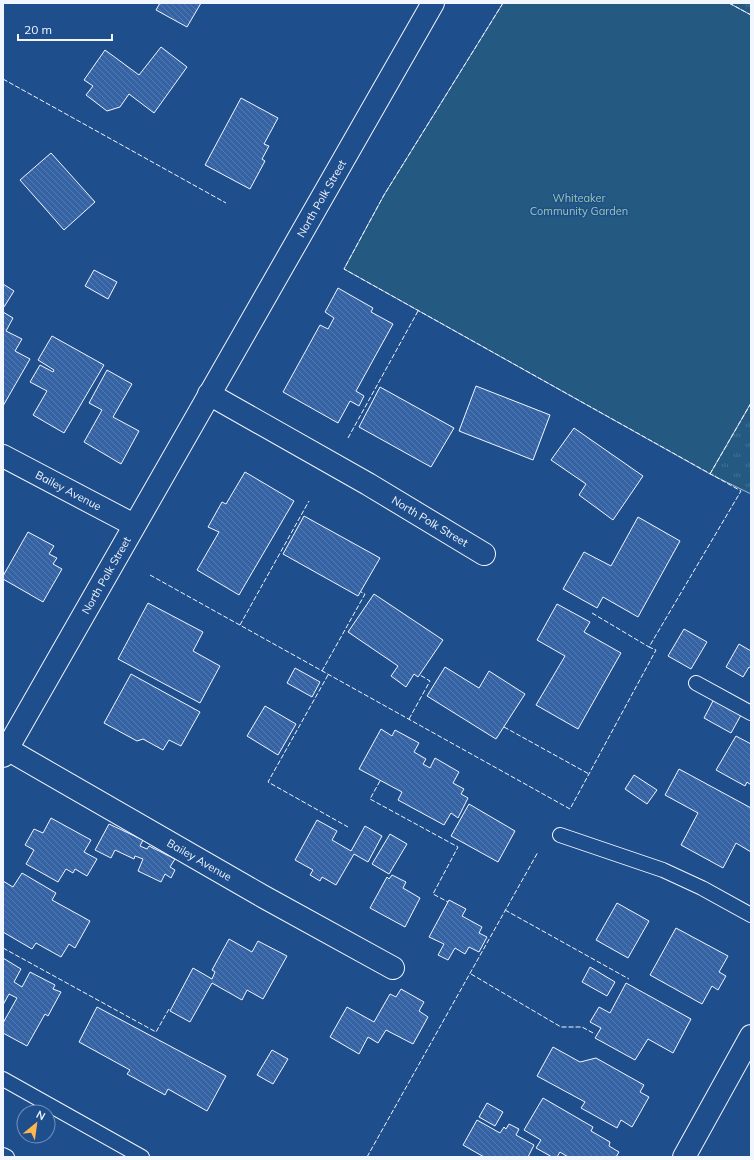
<svg xmlns="http://www.w3.org/2000/svg" width="754" height="1160" font-family="Mulish,sans-serif">
<style>
.green{fill:#245a82;stroke:#a8bbd7}
.park{fill:url(#park-tufts);stroke:#a8bbd7}
.building{fill:url(#building-back-hatch);stroke:#f2f6ff}
.lines{fill:none;stroke-linecap:round;stroke-linejoin:round}
.service-casing{stroke:#f2f6ff;stroke-width:16}
.minor-casing{stroke:#f2f6ff;stroke-width:24}
.service{stroke:#1f4e8c;stroke-width:14}
.minor{stroke:#1f4e8c;stroke-width:22}
.fence{stroke:#f2f6ff;stroke-width:1;stroke-dasharray:5 2;stroke-linecap:butt}
.labels{text-anchor:middle;stroke-width:3;stroke-linejoin:round;paint-order:stroke}
.park-label{font-size:11px;fill:#97c8a6;stroke:#1f4e8c}
.street-label{font-size:11px;fill:#f2f6ff;stroke:#1f4e8c}
</style>
<defs>
<pattern id="park-tufts" width="24" height="20" patternUnits="userSpaceOnUse"><rect width="24" height="20" fill="#245a82"/><path d="M3 7l-1-3M5 7V3M7 7l1-3M15 17l-1-3M17 17v-4M19 17l1-3" fill="none" stroke="#447295"/></pattern>
<pattern id="building-back-hatch" width="6" height="6" patternUnits="userSpaceOnUse"><rect width="6" height="6" fill="#3563a3"/><path d="M-1 5l2 2M0 0l6 6M5-1l2 2" fill="none" stroke="#537ab1"/></pattern>
</defs>
<rect width="100%" height="100%" fill="#1f4e8c"/>
<path class="green" d="M503,3H729L751,15V403L710,474L344,269L384,195Z"/>
<g class="park">
<path d="M729,3H751V15Z"/>
<path d="M751,403V494L710,474Z"/>
</g>
<g class="building">
<path d="M160,3H201L187,27L156,10Z"/>
<path d="M161,47L187,67L154,113L129,94L120,107L107,111L86,95L93,86L84,80L105,50L139,75Z"/>
<path d="M241,98L278,118L264,144L269,146L262,159L265,161L250,189L205,165Z"/>
<path d="M51,153L95,202L64,230L20,180Z"/>
<path d="M94,270L117,282L108,299L85,286Z"/>
<path d="M3,284L14,291L4,307L3,306Z"/>
<path d="M338,288L373,308L371,312L393,324L356,391L364,396L359,406L350,401L338,423L283,392L320,325L328,329L334,318L325,312Z"/>
<path d="M3,312L13,318L6,331L22,339L15,351L30,359L3,406Z"/>
<path d="M52,336L104,365L64,433L33,415L47,391L30,382L40,365L53,372L54,370L38,360Z"/>
<path d="M107,370L132,384L113,417L139,431L121,464L84,442L102,410L89,403Z"/>
<path d="M476,386L550,415L533,460L459,431Z"/>
<path d="M380,387L454,428L431,467L359,427Z"/>
<path d="M574,428L643,476L613,520L579,495L586,484L551,460Z"/>
<path d="M245,472L294,501L239,595L197,570L219,532L208,527L222,502L226,504Z"/>
<path d="M304,516L380,558L358,596L283,554Z"/>
<path d="M638,517L680,541L638,617L603,597L597,608L563,589L584,552L611,566Z"/>
<path d="M28,532L54,546L49,554L57,558L53,564L62,569L43,602L3,579V576Z"/>
<path d="M374,594L443,640L418,677L414,674L406,687L391,676L398,666L348,632Z"/>
<path d="M148,603L203,632L193,651L220,666L200,703L118,659Z"/>
<path d="M557,604L590,622L584,632L621,653L578,729L536,705L565,656L537,640Z"/>
<path d="M684,629L707,642L691,669L668,656Z"/>
<path d="M739,644L751,651V668L749,667L743,677L726,667Z"/>
<path d="M445,667L479,688L489,671L525,694L496,739L427,696Z"/>
<path d="M295,668L320,682L312,697L287,683Z"/>
<path d="M131,674L200,712L181,746L169,740L163,750L143,739L137,741L104,723Z"/>
<path d="M714,699L741,715L731,733L704,718Z"/>
<path d="M265,706L296,724L278,755L247,736Z"/>
<path d="M381,729L392,736L395,730L419,743L414,752L426,759L423,764L430,768L435,758L459,772L453,783L464,789L461,794L468,798L458,818L451,813L444,825L398,800L402,792L359,769Z"/>
<path d="M736,736L751,744V785L747,782L745,786L716,770Z"/>
<path d="M679,769L751,808V852L736,843L723,868L681,845L698,813L665,795Z"/>
<path d="M634,775L657,790L647,804L625,789Z"/>
<path d="M469,804L515,831L498,862L451,836Z"/>
<path d="M51,818L91,840L84,852L97,859L87,876L75,869L73,873L66,869L58,882L26,864L34,850L25,845L34,829L43,833Z"/>
<path d="M317,820L337,831L332,840L351,851L365,826L382,836L368,862L354,854L336,885L322,877L320,881L310,875L313,870L295,860Z"/>
<path d="M109,824L143,840L140,846L147,849L149,846L175,859L170,867L175,870L171,878L165,874L161,882L138,871L143,859L135,856L134,859L115,850L111,858L95,850Z"/>
<path d="M390,834L407,844L389,874L372,864Z"/>
<path d="M22,873L56,893L52,900L90,921L75,948L69,944L61,957L36,943L32,949L3,932V881L13,887Z"/>
<path d="M392,875L406,882L403,888L420,898L405,927L370,908L387,877L389,879Z"/>
<path d="M449,900L466,909L462,916L482,927L479,933L487,937L479,952L469,947L465,954L455,948L448,960L438,955L444,944L429,937Z"/>
<path d="M617,903L649,921L628,958L596,940Z"/>
<path d="M676,928L728,956L719,972L726,976L718,990L712,986L702,1004L650,975Z"/>
<path d="M229,939L252,952L258,941L287,956L263,999L247,990L242,1000L212,983L190,1022L170,1011L193,968L212,979L215,972L212,970Z"/>
<path d="M3,958L21,969L14,982L22,987L30,972L55,985L53,989L61,992L48,1016L45,1014L27,1046L3,1033V1023L17,998L9,994L3,1005Z"/>
<path d="M590,967L615,982L607,996L582,982Z"/>
<path d="M626,983L691,1019L673,1053L648,1039L635,1060L595,1038L601,1028L590,1022L599,1007L610,1013Z"/>
<path d="M401,989L424,1002L419,1011L428,1017L413,1044L386,1030L378,1043L368,1037L359,1054L330,1037L347,1007L374,1022L390,994L396,997Z"/>
<path d="M97,1007L226,1076L207,1111L168,1089L165,1095L127,1074L130,1070L79,1042Z"/>
<path d="M553,1047L580,1062L596,1058L644,1085L640,1092L649,1097L632,1127L621,1120L617,1128L581,1108L585,1102L537,1076Z"/>
<path d="M272,1050L288,1059L273,1084L257,1075Z"/>
<path d="M543,1098L593,1127L591,1131L610,1142L609,1146L619,1152L616,1157H568L560,1152L557,1157H552L536,1148L541,1140L524,1130Z"/>
<path d="M487,1103L503,1112L495,1126L479,1117Z"/>
<path d="M477,1120L500,1133L504,1127L506,1129L509,1124L519,1129L516,1135L534,1145L528,1157H484L463,1145Z"/>
</g>
<g class="lines">
<defs>
<g id="service">
<path d="M696,683L751,713"/>
<path d="M560,835L663,870L702,888L751,915"/>
<path d="M3,1079L142,1157"/>
<path d="M3,1155L7,1157"/>
</g>
<g id="minor">
<path id="s1" d="M209,394L368,484L484,554"/>
<path id="s2" d="M3,456L134,525"/>
<path id="s3" d="M7,749L264,897L393,968"/>
<path id="s4" d="M3,756L433,3"/>
<path d="M684,1157L751,1036"/>
</g>
</defs>
<use href="#service" class="service-casing"/>
<use href="#minor" class="minor-casing"/>
<use href="#service" class="service"/>
<use href="#minor" class="minor"/>
<g class="fence">
<path d="M729,3L751,15"/>
<path d="M3,79L226,203"/>
<path d="M348,438L418,311"/>
<path d="M710,474L751,403"/>
<path d="M150,575L570,809L656,650L649,647L741,491L344,269L384,195L503,3"/>
<path d="M592,613L649,647"/>
<path d="M240,625L309,501"/>
<path d="M322,671L365,594L361,592"/>
<path d="M328,675L268,782L348,827"/>
<path d="M409,719L430,681L420,675"/>
<path d="M504,727L589,774"/>
<path d="M380,781L370,799L458,847L433,894L448,902"/>
<path d="M505,910L629,979"/>
<path d="M3,948L156,1032L169,1009"/>
<path d="M471,974L561,1027H582L595,1034"/>
<path d="M367,1157L538,852"/>
</g>
</g>
<g class="labels">
<g class="park-label">
<text x="579" y="202">Whiteaker<tspan x="579" dy="13">Community Garden</tspan></text>
</g>
<g class="street-label">
<text dy="4" stroke="none"><textPath href="#s4" startOffset="642">North Polk Street</textPath></text>
<text dy="4" stroke="none"><textPath href="#s2" startOffset="74">Bailey Avenue</textPath></text>
<text dy="4" stroke="none"><textPath href="#s1" startOffset="255">North Polk Street</textPath></text>
<text dy="4" stroke="none"><textPath href="#s4" startOffset="208">North Polk Street</textPath></text>
<text dy="4" stroke="none"><textPath href="#s3" startOffset="222">Bailey Avenue</textPath></text>
</g>
</g>
<rect width="754" height="1160" fill="none" stroke="#f2f6ff" stroke-width="8"/>
<g transform="translate(36 1124) rotate(29)"><circle r="19" fill="#1f4e8c" stroke="#7391ba"/>
<path d="M0-3L7 15L0 10L-7 15Z" fill="#ffb74d"/>
<text y="-6" font-size="11" font-weight="bold" text-anchor="middle" fill="#f2f6ff">N</text>
</g>
<path d="M18 34v6h94v-6" fill="none" stroke="#f2f6ff" stroke-width="2"/>
<text x="24" y="34" font-size="12" fill="#f2f6ff" stroke="#1f4e8c" stroke-width="3" paint-order="stroke">20 m</text>
</svg>
